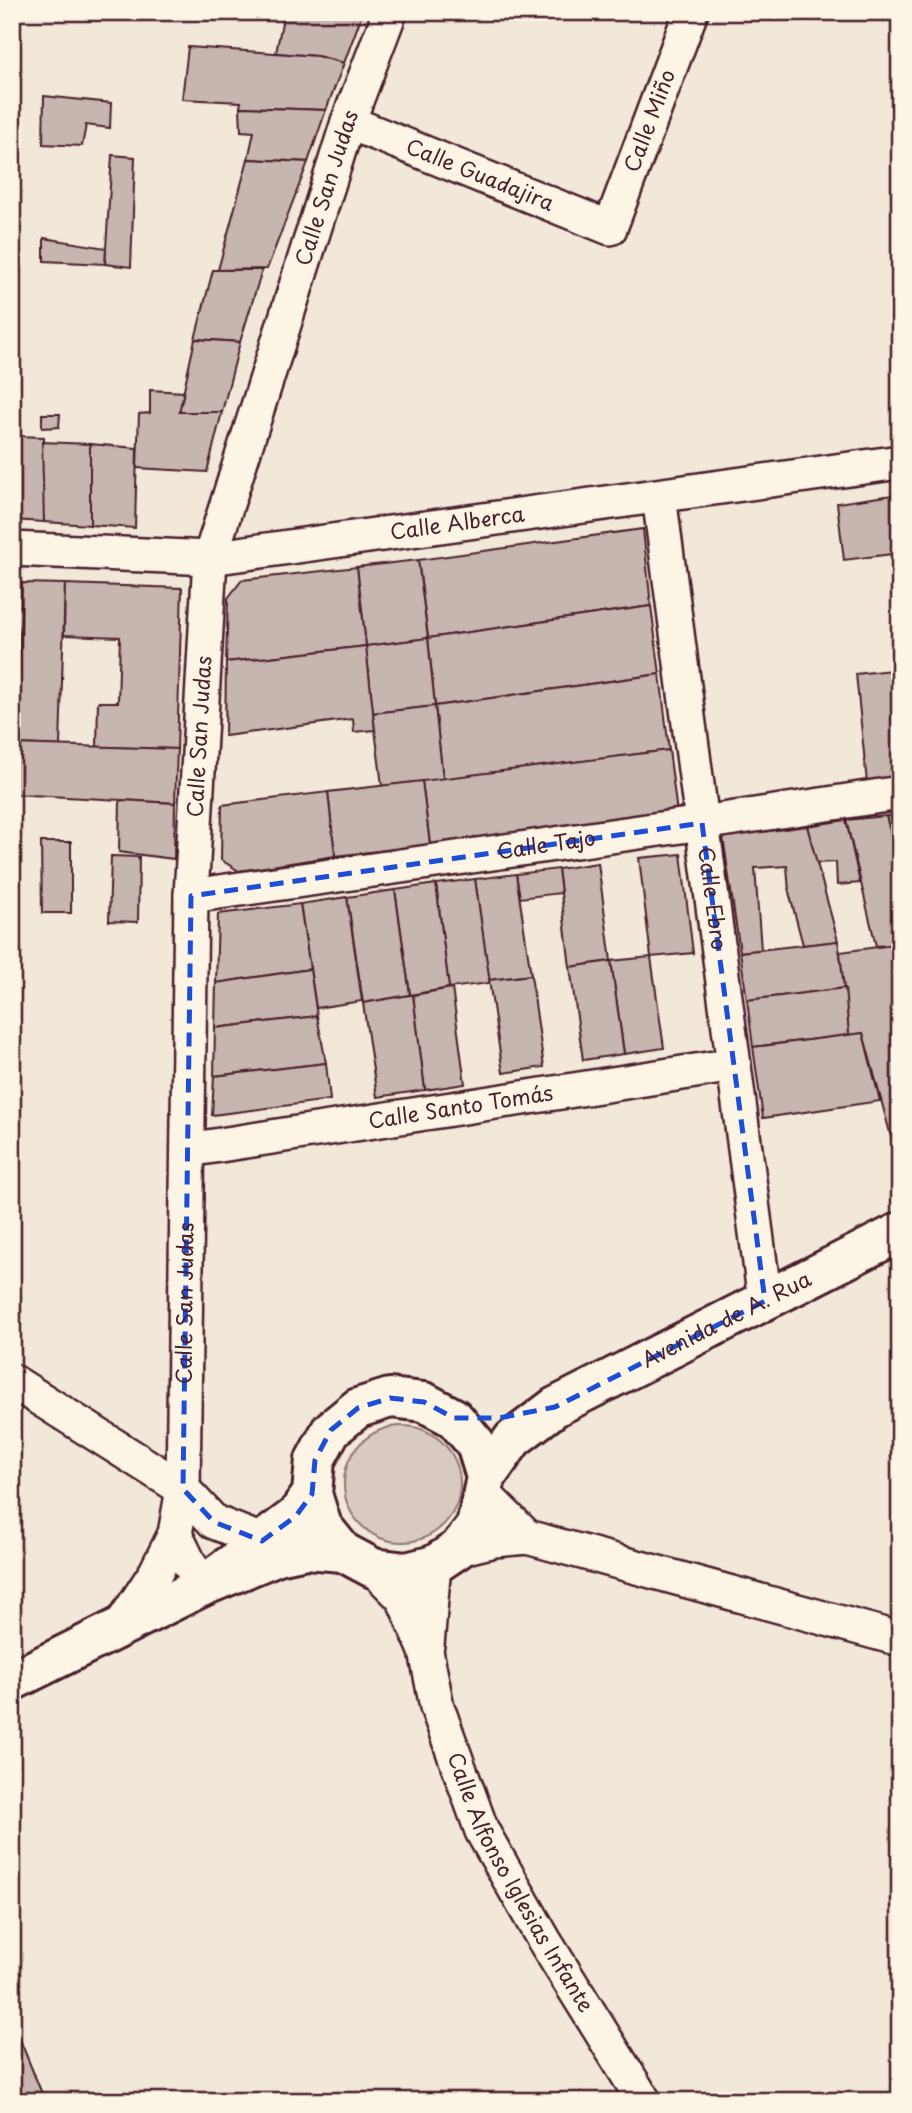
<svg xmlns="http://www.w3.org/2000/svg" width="912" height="2113" font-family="'Playpen Sans',sans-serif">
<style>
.green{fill:#d8cac0;stroke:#917476;stroke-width:2}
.building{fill:#c7b6af;stroke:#4a1f2b;stroke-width:2}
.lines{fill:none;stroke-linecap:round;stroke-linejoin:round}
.street-casing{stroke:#4a1f2b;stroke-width:38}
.secondary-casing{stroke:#4a1f2b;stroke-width:44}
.street{stroke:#fcf5e5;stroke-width:33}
.secondary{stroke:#fcf5e5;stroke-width:38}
.marked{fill:none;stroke:#1d4ed8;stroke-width:5;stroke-dasharray:14 9;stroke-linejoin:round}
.labels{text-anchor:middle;stroke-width:6;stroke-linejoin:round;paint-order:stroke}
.street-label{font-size:21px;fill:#4a1f2b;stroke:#fcf5e5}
</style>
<rect width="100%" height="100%" fill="#f1e8da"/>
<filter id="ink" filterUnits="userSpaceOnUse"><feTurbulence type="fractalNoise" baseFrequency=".0143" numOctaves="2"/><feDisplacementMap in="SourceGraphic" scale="14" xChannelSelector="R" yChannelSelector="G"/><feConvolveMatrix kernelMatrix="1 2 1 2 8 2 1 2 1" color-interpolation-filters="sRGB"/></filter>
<g filter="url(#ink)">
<circle class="green" cx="402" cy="1484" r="58"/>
<g class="building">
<path d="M95,12H111V18L95,16Z"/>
<path d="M284,12H363L344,63L317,56L276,53Z"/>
<path d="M188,47L317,56L344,63L326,110L240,107L241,102L182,99Z"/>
<path d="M44,96L111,103L110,128L86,125L82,146L43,144Z"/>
<path d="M240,107L326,110L308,162L248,159L254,132L241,131Z"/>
<path d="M112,155L135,157L131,267L105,264Z"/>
<path d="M248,159L308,162L267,269L218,270Z"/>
<path d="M44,238L106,248L105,264L44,261Z"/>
<path d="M213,270H262L240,342L195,339Z"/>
<path d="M195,339L240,342L222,412H179Z"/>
<path d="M150,390L184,392L179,412H222L207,472L137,468L139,414L150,413Z"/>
<path d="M42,414H60L59,427L42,428Z"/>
<path d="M16,436L44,437V522L12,520V493H15Z"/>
<path d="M42,442L90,444V525L44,522Z"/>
<path d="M90,444L137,448L135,528L90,525Z"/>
<path d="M900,494V553L844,560L837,503Z"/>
<path d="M643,529L651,606L428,638L418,560Z"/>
<path d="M418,560L428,638L366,646L357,567Z"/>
<path d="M357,567L366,646L226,662L228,598L242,580Z"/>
<path d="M12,583H22L17,744H12Z"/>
<path d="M22,583L65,584L60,746L17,744Z"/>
<path d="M65,584L182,588L177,749L97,747L98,702H118L120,637L64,635Z"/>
<path d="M651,606L660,674L435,706L428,638Z"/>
<path d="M428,638L435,706L373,713L366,646Z"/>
<path d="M366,646L375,730L354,732L353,719L225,736L226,662Z"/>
<path d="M900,669V780L867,783L856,674Z"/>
<path d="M660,674L669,750L443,779L435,706Z"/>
<path d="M435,706L443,779L382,786L373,713Z"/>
<path d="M12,744L177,749L175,803L12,794Z"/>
<path d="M669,750L677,813L430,845L422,781Z"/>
<path d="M422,781L430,845L335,856L328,792Z"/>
<path d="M328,792L335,856L239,871L221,860L222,805Z"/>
<path d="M120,800L175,803L174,859L119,852Z"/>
<path d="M900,814V871L886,816Z"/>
<path d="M886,816L900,871V944L876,946L846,820Z"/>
<path d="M846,820L860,883L837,885L836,862L816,863L807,826Z"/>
<path d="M807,826L838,941L803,945L789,892L787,866L755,868L761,950L740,952L723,837Z"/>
<path d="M41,842H71V913H42Z"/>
<path d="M681,854L693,953L651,957L639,858Z"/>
<path d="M111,856L139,857L138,922L109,921Z"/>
<path d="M598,863L611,961L570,967L558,869Z"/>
<path d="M558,869L561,893L520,898L516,874Z"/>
<path d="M516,874L531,975L489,980L475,879Z"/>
<path d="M475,879L490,983L449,988L436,884Z"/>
<path d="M436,884L449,988L410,995L395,890Z"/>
<path d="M395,890L410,995L363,1003L347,897Z"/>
<path d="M347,897L362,1001L316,1008L300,904Z"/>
<path d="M300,904L310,969L216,983L218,914Z"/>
<path d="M838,941L845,988L747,1000L740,952Z"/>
<path d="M900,944V1170L863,1033L849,1035L840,952Z"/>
<path d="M651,957L664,1048L624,1054L611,961Z"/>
<path d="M611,961L624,1054L583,1060L570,967Z"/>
<path d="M310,969L317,1016L215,1028L216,983Z"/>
<path d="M531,975L544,1067L503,1073L489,980Z"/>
<path d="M452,988L465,1084L425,1090L413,995Z"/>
<path d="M845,988L849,1035L753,1047L747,1000Z"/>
<path d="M410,995H413L425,1090L377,1097L363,1003Z"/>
<path d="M317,1016L326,1063L214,1076L215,1028Z"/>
<path d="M863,1033L880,1101L763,1118L753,1047Z"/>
<path d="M326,1063L330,1100L212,1115L214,1076Z"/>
<path d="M16,2030L45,2101H12V2031Z"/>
</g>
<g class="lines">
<defs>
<g id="street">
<path id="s1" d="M348,122L610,228L691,12"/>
<path id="s2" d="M659,496L765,1301"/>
<path id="s3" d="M12,549L210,558L900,462"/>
<path id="s4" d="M191,896L702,823L900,793"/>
<path id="s5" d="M188,1150L734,1065"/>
<path d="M12,1381L183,1489L214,1522L262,1541"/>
<path d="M483,1493L527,1537"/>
<path d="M175,1534L201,1587"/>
<path d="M458,1549L494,1540L527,1537L900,1639"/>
<path id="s6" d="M373,1568L403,1598L426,1651L437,1707L482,1831L544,1940L644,2101"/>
<path id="s7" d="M122,1624L156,1572L175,1534L183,1489L191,896L210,558L348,122L390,12"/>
<path d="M427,1645L434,1565"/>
</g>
<g id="secondary">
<path id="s8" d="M486,1477L513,1439L555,1407L900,1232"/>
<path d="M201,1587L296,1516L312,1494L315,1460L331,1430L358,1408L390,1398L424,1402L454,1418L476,1444L486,1477L476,1526L458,1549L434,1565L407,1572L373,1568L343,1552L322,1526L312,1494"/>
<path d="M12,1681L201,1587L278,1555L306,1549L343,1552"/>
</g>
</defs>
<use href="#street" class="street-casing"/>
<use href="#secondary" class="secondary-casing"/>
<use href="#street" class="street"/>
<use href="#secondary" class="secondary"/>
</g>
</g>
<path class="marked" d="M702,823L765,1301L555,1407L499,1418H454L424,1402L390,1398L358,1408L331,1430L315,1460L312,1494L296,1516L262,1541L214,1522L183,1489L191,896Z"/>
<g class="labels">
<g class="street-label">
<text dy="7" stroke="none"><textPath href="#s1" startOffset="397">Calle Miño</textPath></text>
<text dy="7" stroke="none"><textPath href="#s1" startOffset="142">Calle Guadajira</textPath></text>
<text dy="7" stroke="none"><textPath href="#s7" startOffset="1470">Calle San Judas</textPath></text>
<text dy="7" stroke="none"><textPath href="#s3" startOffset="448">Calle Alberca</textPath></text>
<text dy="7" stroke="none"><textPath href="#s7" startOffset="903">Calle San Judas</textPath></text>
<text dy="7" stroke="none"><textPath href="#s4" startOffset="359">Calle Tajo</textPath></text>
<text dy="7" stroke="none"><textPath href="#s2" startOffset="406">Calle Ebro</textPath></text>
<text dy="7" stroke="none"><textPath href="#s5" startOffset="276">Calle Santo Tomás</textPath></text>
<text dy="7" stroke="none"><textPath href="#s7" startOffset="336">Calle San Judas</textPath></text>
<text dy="7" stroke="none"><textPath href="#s8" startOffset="292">Avenida de A. Rua</textPath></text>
<text dy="7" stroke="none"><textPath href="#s6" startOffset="352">Calle Alfonso Iglesias Infante</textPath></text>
</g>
</g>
<rect width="912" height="2113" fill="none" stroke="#fcf5e5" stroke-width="42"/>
<rect x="21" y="21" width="870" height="2071" fill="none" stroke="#4a1f2b" stroke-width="2.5" filter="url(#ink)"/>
</svg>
